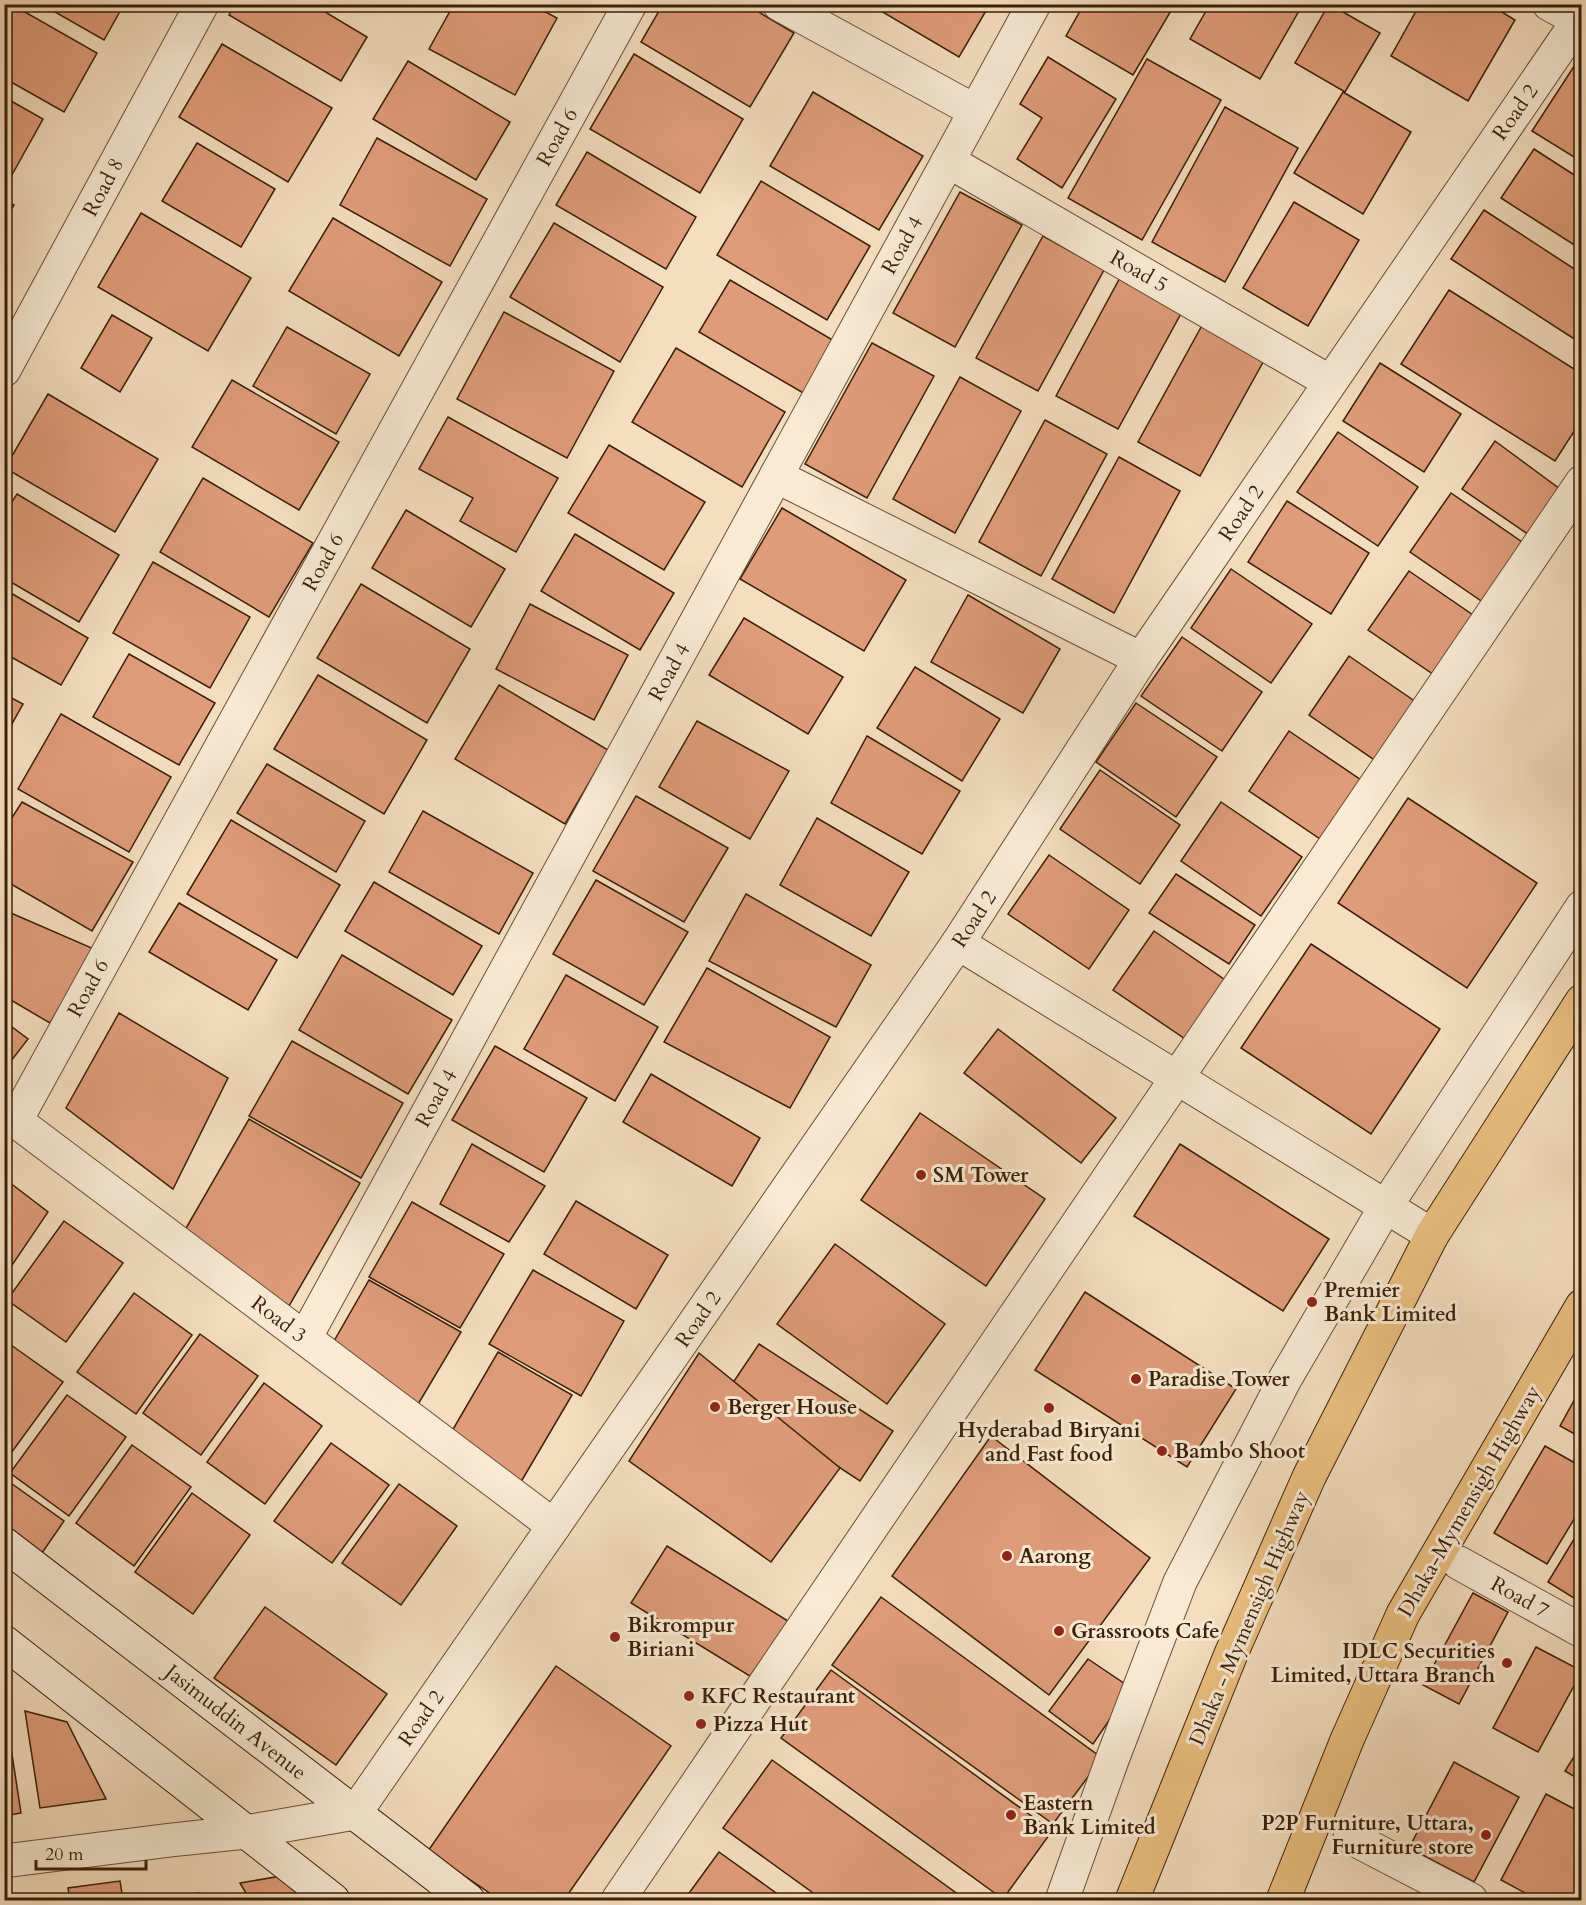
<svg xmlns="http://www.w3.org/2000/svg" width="1586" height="1905" font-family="Cardo,serif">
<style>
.building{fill:#df9c7a;stroke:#3b1f06;stroke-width:1.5}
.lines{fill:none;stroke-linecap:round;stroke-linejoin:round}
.street-casing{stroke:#694f34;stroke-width:35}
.secondary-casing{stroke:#3b1f06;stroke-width:35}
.highway-casing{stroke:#3b1f06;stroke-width:35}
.street{stroke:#f8ead5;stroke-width:33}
.secondary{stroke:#f8ead5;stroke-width:33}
.highway{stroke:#eabf80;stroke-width:33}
.poi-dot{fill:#8f2418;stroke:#f8ead5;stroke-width:2}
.labels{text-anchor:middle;stroke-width:6;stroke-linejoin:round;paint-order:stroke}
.street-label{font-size:21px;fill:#3b1f06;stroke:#f8ead5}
.poi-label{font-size:21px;font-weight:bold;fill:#3b1f06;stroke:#f8ead5;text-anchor:start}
</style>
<rect width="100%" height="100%" fill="#f4debf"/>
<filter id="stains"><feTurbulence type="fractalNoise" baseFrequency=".00333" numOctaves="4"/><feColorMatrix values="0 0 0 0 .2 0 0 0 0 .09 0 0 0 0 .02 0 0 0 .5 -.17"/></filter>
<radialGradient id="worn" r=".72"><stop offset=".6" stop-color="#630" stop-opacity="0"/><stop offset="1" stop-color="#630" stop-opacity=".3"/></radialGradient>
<g class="building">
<path d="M4,4H11L97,53L64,112L4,78Z"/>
<path d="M41,4H124L104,40Z"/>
<path d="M235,4H312L367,37L341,81L229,15Z"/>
<path d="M454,4H531L557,18L515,95L429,49Z"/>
<path d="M663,4H745L794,33L750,107L641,42Z"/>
<path d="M869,4H990L959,57Z"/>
<path d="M1084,4H1175L1133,75L1066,36Z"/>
<path d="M1210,4H1303L1260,79L1190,39Z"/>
<path d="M1329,4L1380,33L1345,92L1295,63Z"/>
<path d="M1420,4H1489L1515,20L1468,101L1391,56Z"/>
<path d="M222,44L332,108L288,182L179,117Z"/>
<path d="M634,54L743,119L700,193L590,129Z"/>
<path d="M1582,54V162L1532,131Z"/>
<path d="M1048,57L1116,99L1062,188L1017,159L1042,118L1020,104Z"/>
<path d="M1147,59L1221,100L1142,240L1068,198Z"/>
<path d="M408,61L510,122L476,180L373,119Z"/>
<path d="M813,92L923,156L879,230L770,166Z"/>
<path d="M1343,92L1411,132L1363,214L1294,173Z"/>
<path d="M4,97L43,119L8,182L4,179Z"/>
<path d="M1225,107L1298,148L1225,282L1152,242Z"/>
<path d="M377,138L487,199L450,266L340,205Z"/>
<path d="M197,143L275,189L241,247L162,201Z"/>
<path d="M1534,149L1582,180V250L1501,198Z"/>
<path d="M587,152L696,217L666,269L556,205Z"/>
<path d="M761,181L870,246L827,320L717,255Z"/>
<path d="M960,192L1022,225L955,347L893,313Z"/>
<path d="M4,199L14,205L4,222Z"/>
<path d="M1294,202L1359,240L1308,326L1243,288Z"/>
<path d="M1484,210L1582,274V344L1451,259Z"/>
<path d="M141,213L251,278L208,351L98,287Z"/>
<path d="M333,218L442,282L399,356L289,291Z"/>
<path d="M554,223L663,287L620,362L510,297Z"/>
<path d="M1043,236L1104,270L1038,391L976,358Z"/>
<path d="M1122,274L1184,308L1118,429L1056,396Z"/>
<path d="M730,280L836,342L805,394L699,332Z"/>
<path d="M1449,290L1582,374V419L1555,461L1401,364Z"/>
<path d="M504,312L614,371L567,458L457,399Z"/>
<path d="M112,315L152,338L120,392L81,368Z"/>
<path d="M1205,320L1267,355L1200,476L1138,442Z"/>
<path d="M287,327L370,374L336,434L253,386Z"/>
<path d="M872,343L934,376L867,498L805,464Z"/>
<path d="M676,348L785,412L742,487L632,422Z"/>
<path d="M1380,363L1461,414L1424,472L1343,421Z"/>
<path d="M960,377L1021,411L955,533L893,499Z"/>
<path d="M232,380L339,442L299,510L192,447Z"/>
<path d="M48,394L158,459L115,532L5,468Z"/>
<path d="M448,417L558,478L516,552L460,521L473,498L419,469Z"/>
<path d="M1045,420L1107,454L1041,576L979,542Z"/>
<path d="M1338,432L1418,487L1378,546L1297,492Z"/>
<path d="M1495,441L1564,492L1532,537L1462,489Z"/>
<path d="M609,445L705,502L664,570L568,513Z"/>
<path d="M1119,457L1180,491L1114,613L1052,579Z"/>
<path d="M203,478L313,543L269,617L160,552Z"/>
<path d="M1451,493L1531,548L1490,607L1410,552Z"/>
<path d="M17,494L119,555L79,622L4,578V514Z"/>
<path d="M1287,501L1369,553L1331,614L1248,562Z"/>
<path d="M782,508L906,580L864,651L740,579Z"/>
<path d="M406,510L505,569L471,627L372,568Z"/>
<path d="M575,534L674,593L640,650L541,591Z"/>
<path d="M153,562L250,617L210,688L113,633Z"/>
<path d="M1231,569L1312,624L1271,683L1191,628Z"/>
<path d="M1409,571L1489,626L1449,685L1368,630Z"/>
<path d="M361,584L470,649L427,723L317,658Z"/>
<path d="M4,589L88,638L61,685L4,653Z"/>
<path d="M968,595L1060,649L1023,713L931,662Z"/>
<path d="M530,604L628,655L594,720L496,669Z"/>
<path d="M744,618L843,677L808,734L709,675Z"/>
<path d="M1182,637L1262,692L1222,751L1141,696Z"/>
<path d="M129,654L215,703L179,765L93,717Z"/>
<path d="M1349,656L1429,711L1389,770L1309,715Z"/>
<path d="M915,667L1000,719L962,781L877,728Z"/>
<path d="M318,675L427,740L384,814L274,749Z"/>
<path d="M499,685L608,750L565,824L455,759Z"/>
<path d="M4,694L23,704L4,738Z"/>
<path d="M1136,703L1217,757L1176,817L1096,762Z"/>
<path d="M61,714L171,777L129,852L18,789Z"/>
<path d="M697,721L789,771L750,839L659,787Z"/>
<path d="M1289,731L1370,786L1329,845L1249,791Z"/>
<path d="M867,736L960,791L922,854L831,803Z"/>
<path d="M267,764L365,821L336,872L237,813Z"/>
<path d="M1100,770L1180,825L1140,884L1060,829Z"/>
<path d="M636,796L728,848L684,922L593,871Z"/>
<path d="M1408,798L1537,883L1467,988L1338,903Z"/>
<path d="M22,802L133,862L92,931L4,880V830Z"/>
<path d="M1221,802L1302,857L1261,916L1181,861Z"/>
<path d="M423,811L533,873L499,934L389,872Z"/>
<path d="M817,818L909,872L871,936L780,885Z"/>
<path d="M231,820L340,885L297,958L187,894Z"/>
<path d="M1049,855L1129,910L1089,969L1008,914Z"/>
<path d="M1176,874L1255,925L1229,964L1149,913Z"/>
<path d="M596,880L688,932L644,1005L553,954Z"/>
<path d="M374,882L482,946L453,995L345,931Z"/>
<path d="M746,894L871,965L836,1027L709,961Z"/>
<path d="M179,903L277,960L248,1010L149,952Z"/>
<path d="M4,910L94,949L50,1023L4,996Z"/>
<path d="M1154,931L1234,986L1194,1045L1113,990Z"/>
<path d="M1311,944L1440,1029L1371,1134L1241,1048Z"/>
<path d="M342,955L452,1020L408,1094L299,1030Z"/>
<path d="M707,968L830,1037L790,1108L664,1042Z"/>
<path d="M566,975L658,1027L615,1101L524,1049Z"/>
<path d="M119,1013L228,1078L173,1189L66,1108Z"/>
<path d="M4,1021L28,1039L4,1070Z"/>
<path d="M998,1029L1116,1118L1081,1163L964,1073Z"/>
<path d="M292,1041L403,1103L361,1178L249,1116Z"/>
<path d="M495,1046L587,1098L544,1172L452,1120Z"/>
<path d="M651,1074L760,1138L732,1186L623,1122Z"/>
<path d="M920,1113L1045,1199L986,1286L861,1200Z"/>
<path d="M249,1119L360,1183L289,1306L178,1242Z"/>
<path d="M472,1144L545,1186L509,1242L440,1204Z"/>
<path d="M1180,1144L1329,1239L1283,1311L1134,1216Z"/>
<path d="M5,1179L48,1212L4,1277V1180Z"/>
<path d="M576,1201L668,1255L636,1309L544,1254Z"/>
<path d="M412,1202L504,1254L460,1328L369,1277Z"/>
<path d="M64,1221L123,1263L66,1342L7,1300Z"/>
<path d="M835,1244L945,1324L887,1404L777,1324Z"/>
<path d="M533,1270L624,1321L581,1396L489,1344Z"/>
<path d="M369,1280L461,1332L417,1406L326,1355Z"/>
<path d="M1085,1292L1236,1389L1187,1467L1035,1370Z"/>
<path d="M134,1293L192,1335L136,1414L77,1372Z"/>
<path d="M200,1334L258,1376L201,1455L143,1413Z"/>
<path d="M4,1340L63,1382L6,1460L4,1459Z"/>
<path d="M759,1344L893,1431L860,1481L726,1393Z"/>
<path d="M498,1352L572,1395L518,1487L445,1443Z"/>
<path d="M699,1353L840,1468L771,1562L629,1461Z"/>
<path d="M264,1383L322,1426L265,1504L207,1462Z"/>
<path d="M1582,1386V1438L1560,1426Z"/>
<path d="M67,1395L126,1437L69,1516L10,1473Z"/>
<path d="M991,1436L1150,1558L1049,1695L892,1576Z"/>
<path d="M331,1443L389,1485L332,1563L274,1521Z"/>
<path d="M132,1445L191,1487L134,1566L76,1523Z"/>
<path d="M1545,1446L1582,1467V1506L1547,1564L1494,1533Z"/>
<path d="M8,1481L64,1521L42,1553L4,1526V1486Z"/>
<path d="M399,1484L457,1526L401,1605L342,1563Z"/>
<path d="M192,1493L250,1535L193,1614L135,1572Z"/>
<path d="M1582,1526V1603L1548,1582Z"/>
<path d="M667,1546L788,1621L753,1678L631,1603Z"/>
<path d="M1473,1593L1508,1612L1459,1704L1423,1685Z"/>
<path d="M881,1597L1102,1758L1053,1824L832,1665Z"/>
<path d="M265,1607L387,1694L336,1765L214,1678Z"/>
<path d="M1536,1647L1582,1671L1538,1752L1493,1728Z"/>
<path d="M1088,1659L1131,1688L1093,1744L1049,1711Z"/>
<path d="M556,1666L671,1746L564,1900H500L428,1851Z"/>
<path d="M831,1670L1052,1831L1003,1899L781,1738Z"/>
<path d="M25,1711L67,1722L106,1799L40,1808Z"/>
<path d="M6,1715L21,1813L4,1816V1716Z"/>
<path d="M1582,1744V1781L1565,1771Z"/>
<path d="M772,1760L966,1900H823L723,1828Z"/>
<path d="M1454,1762L1519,1797L1474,1882L1409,1848Z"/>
<path d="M1546,1794L1582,1813V1880L1571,1900H1538L1501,1880Z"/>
<path d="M719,1852L786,1900H684Z"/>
<path d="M287,1875L304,1900H250L240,1883Z"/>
<path d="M120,1881L123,1900H70L68,1888Z"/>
<path d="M199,1893L208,1900H169L168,1897Z"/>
<path d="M43,1897V1900H17Z"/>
</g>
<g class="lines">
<defs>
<g id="street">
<path d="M779,4L975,111"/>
<path d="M1549,4L1582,22"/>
<path d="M948,161L1330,382"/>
<path d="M4,370L202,4"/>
<path d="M776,476L1141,659"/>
<path d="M958,943L1432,1235"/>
<path d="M4,1112L554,1526"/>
<path d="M16,1120L630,4"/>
<path d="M305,1338L1034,4"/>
<path d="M1459,1563L1582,1631"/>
<path d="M1350,1837L1471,1900"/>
<path d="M4,1861L171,1840L246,1832L355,1813L958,943L1141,659L1578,21"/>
<path d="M618,1900L1582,482"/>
<path d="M1062,1900L1112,1760L1180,1582L1285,1379L1386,1206L1582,907"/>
</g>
<g id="secondary">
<path d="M1578,21L1582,17"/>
<path d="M4,1544L468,1900"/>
<path d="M4,1642L333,1900"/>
</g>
<g id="highway">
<path d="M1132,1900L1231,1654L1309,1477L1432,1235L1582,1001"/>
<path d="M1283,1900L1347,1740L1403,1614L1582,1306"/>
</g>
</defs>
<use href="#street" class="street-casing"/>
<use href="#secondary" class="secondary-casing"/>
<use href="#highway" class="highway-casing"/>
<use href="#street" class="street"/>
<use href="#secondary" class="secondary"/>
<use href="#highway" class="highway"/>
</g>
<g class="poi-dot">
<circle cx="921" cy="1175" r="6"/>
<circle cx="1312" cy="1302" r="6"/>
<circle cx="1136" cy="1379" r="6"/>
<circle cx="715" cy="1407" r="6"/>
<circle cx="1049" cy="1408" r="6"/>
<circle cx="1162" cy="1451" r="6"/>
<circle cx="1007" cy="1556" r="6"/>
<circle cx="1059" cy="1631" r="6"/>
<circle cx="615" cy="1637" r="6"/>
<circle cx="1507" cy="1663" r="6"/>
<circle cx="689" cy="1696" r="6"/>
<circle cx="701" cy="1724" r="6"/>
<circle cx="1011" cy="1815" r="6"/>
<circle cx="1486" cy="1835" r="6"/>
</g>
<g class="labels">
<g class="street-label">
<text transform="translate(1515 112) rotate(-55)" y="7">Road 2</text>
<text transform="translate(557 137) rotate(-61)" y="7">Road 6</text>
<text transform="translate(103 187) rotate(-62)" y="7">Road 8</text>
<text transform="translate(902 245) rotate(-61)" y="7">Road 4</text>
<text transform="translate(1139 271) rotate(30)" y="7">Road 5</text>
<text transform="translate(1241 513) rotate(-56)" y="7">Road 2</text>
<text transform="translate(323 562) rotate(-61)" y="7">Road 6</text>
<text transform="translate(669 672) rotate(-61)" y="7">Road 4</text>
<text transform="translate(974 919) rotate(-57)" y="7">Road 2</text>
<text transform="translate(88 988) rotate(-61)" y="7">Road 6</text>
<text transform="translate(436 1098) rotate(-61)" y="7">Road 4</text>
<text transform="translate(279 1319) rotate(37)" y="7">Road 3</text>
<text transform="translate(698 1319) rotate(-55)" y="7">Road 2</text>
<text transform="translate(1469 1501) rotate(-60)" y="7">Dhaka-Mymensigh Highway</text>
<text transform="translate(1520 1597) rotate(29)" y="7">Road 7</text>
<text transform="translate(1249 1618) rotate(-67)" y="7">Dhaka - Mymensigh Highway</text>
<text transform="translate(421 1718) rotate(-55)" y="7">Road 2</text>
<text transform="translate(236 1722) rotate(38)" y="7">Jasimuddin Avenue</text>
</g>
<g class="poi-label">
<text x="933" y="1182">SM Tower</text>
<text x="1324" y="1297">Premier<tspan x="1324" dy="24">Bank Limited</tspan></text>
<text x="1148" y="1386">Paradise Tower</text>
<text x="727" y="1414">Berger House</text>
<text x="1049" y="1437" text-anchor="middle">Hyderabad Biryani<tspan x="1049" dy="24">and Fast food</tspan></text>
<text x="1174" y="1458">Bambo Shoot</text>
<text x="1019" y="1563">Aarong</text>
<text x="627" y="1632">Bikrompur<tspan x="627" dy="24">Biriani</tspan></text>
<text x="1071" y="1638">Grassroots Cafe</text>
<text x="1495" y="1658" text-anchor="end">IDLC Securities<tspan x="1495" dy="24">Limited, Uttara Branch</tspan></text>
<text x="701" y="1703">KFC Restaurant</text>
<text x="713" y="1731">Pizza Hut</text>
<text x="1023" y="1810">Eastern<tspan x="1023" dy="24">Bank Limited</tspan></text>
<text x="1474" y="1830" text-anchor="end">P2P Furniture, Uttara,<tspan x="1474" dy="24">Furniture store</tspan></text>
</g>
</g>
<rect width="1586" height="1905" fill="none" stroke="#f4debf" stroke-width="24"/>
<rect x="6" y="6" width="1574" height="1893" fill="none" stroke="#3b1f06" stroke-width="3"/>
<rect x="12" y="12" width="1562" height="1881" fill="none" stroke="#3b1f06" stroke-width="1.5"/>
<path d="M36 1860v9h110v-9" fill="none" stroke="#3b1f06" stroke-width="3"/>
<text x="45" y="1860" font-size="18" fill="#3b1f06" stroke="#f8ead5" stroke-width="4.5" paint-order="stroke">20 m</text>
<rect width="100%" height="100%" filter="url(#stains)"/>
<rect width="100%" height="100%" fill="url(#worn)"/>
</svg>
